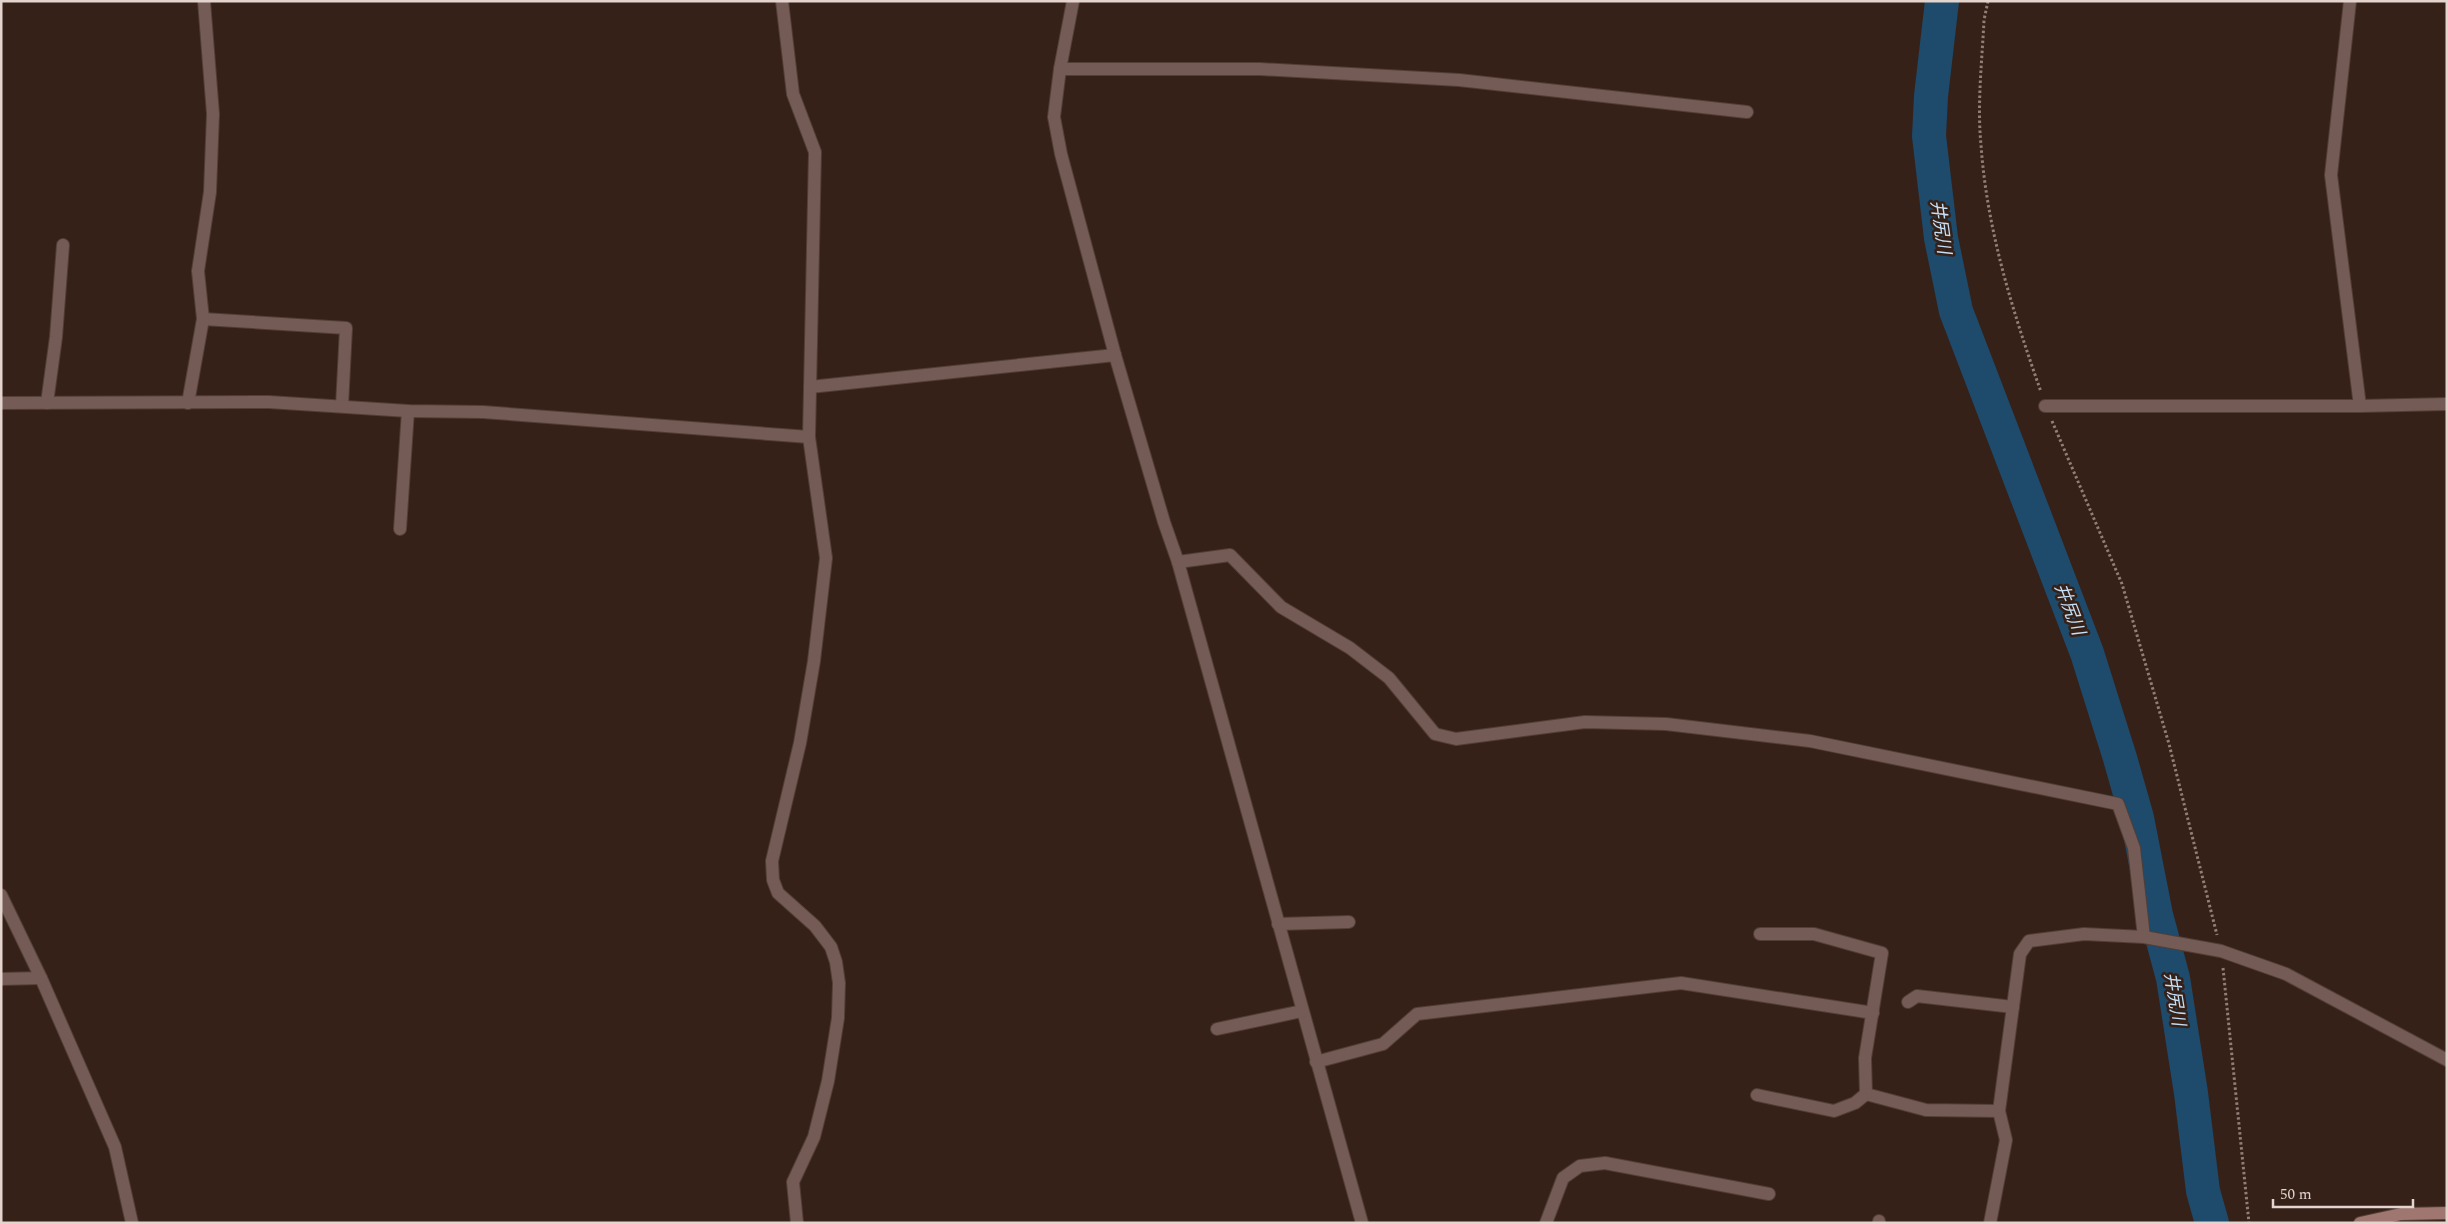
<svg xmlns="http://www.w3.org/2000/svg" width="2448" height="1224" font-family="Spectral,'Noto Sans JP',serif">
<style>
.lines{fill:none;stroke-linecap:round;stroke-linejoin:round}
.river{stroke:#1e4a6c;stroke-width:34}
.street-casing{stroke:#523e35;stroke-width:14}
.secondary-casing{stroke:#523e35;stroke-width:14}
.path{stroke:#907e77;stroke-width:3;stroke-dasharray:2.5 2.5;stroke-linecap:butt}
.street{stroke:#745b56;stroke-width:12}
.secondary{stroke:#9f7770;stroke-width:12}
.labels{text-anchor:middle;stroke-width:5;stroke-linejoin:round;paint-order:stroke}
.water-label{font-size:18px;font-style:italic;fill:#c5dff6;stroke:#362118}
</style>
<rect width="100%" height="100%" fill="#362118"/>
<g class="lines">
<path class="river" d="M1942,1L1931,96L1929,136L1941,238L1956,311L2087,653L2120,758L2137,818L2156,915L2173,978L2191,1093L2203,1191L2212,1223"/>
<defs>
<g id="street">
<path d="M782,1L793,94L815,152L809,437L826,558L814,661L800,743L772,861L773,880L778,893L815,926L831,947L836,962L839,983L838,1018L828,1081L814,1137L793,1182L797,1223"/>
<path d="M1073,1L1060,69L1054,117L1061,154L1115,355L1164,522L1178,562L1362,1223"/>
<path d="M2350,1L2331,175L2360,406"/>
<path d="M1060,69H1260L1459,80L1747,112"/>
<path d="M203,319L346,328L342,406"/>
<path d="M810,387L1115,355"/>
<path d="M1,403L269,402L408,411L483,412L809,437"/>
<path d="M47,403L56,337L63,245"/>
<path d="M188,403L203,319L198,271L210,192L213,114L204,1"/>
<path d="M2045,406H2360L2447,404"/>
<path d="M400,529L408,411"/>
<path d="M1178,562L1230,555L1281,607L1350,648L1389,678L1435,734L1456,739L1585,722L1666,724L1810,741L2118,804L2134,848L2144,937"/>
<path d="M1,895L41,978L115,1147L132,1223"/>
<path d="M1278,924L1349,922"/>
<path d="M1760,934H1814L1882,953L1865,1058L1866,1094L1926,1110L1999,1111"/>
<path d="M1,979L41,978"/>
<path d="M1908,1002L1917,996L2013,1007"/>
<path d="M1217,1029L1302,1011"/>
<path d="M1316,1062L1383,1044L1417,1014L1681,983L1873,1013"/>
<path d="M1757,1095L1834,1111L1855,1103L1866,1094"/>
<path d="M1546,1223L1563,1178L1580,1166L1605,1163L1769,1194"/>
<path d="M1879,1223V1221"/>
<path d="M1990,1223L2006,1140L1999,1111L2020,954L2029,941L2084,934L2144,937L2221,951L2286,974L2447,1060"/>
</g>
<path id="secondary" d="M2360,1223L2401,1214L2447,1213"/>
</defs>
<use href="#street" class="street-casing"/>
<use href="#secondary" class="secondary-casing"/>
<g class="path">
<path d="M1988,1L1984,20C1982,62 1977,104 1981,145C1987,231 2013,312 2041,392"/>
<path d="M2052,421L2122,584L2169,744L2217,935"/>
<path d="M2223,968L2249,1223"/>
</g>
<use href="#street" class="street"/>
<use href="#secondary" class="secondary"/>
</g>
<g class="labels">
<g class="water-label">
<text transform="translate(1941 227) rotate(82)" y="6">井尻川</text>
<text transform="translate(2070 609) rotate(69)" y="6">井尻川</text>
<text transform="translate(2175 999) rotate(81)" y="6">井尻川</text>
</g>
</g>
<rect width="2448" height="1224" fill="none" stroke="#e3d4ce" stroke-width="5"/>
<path d="M2273 1199v8h140v-8" fill="none" stroke="#e3d4ce" stroke-width="2.5"/>
<text x="2280" y="1199" font-size="15" fill="#e3d4ce" stroke="#362118" stroke-width="4" paint-order="stroke">50 m</text>
</svg>
